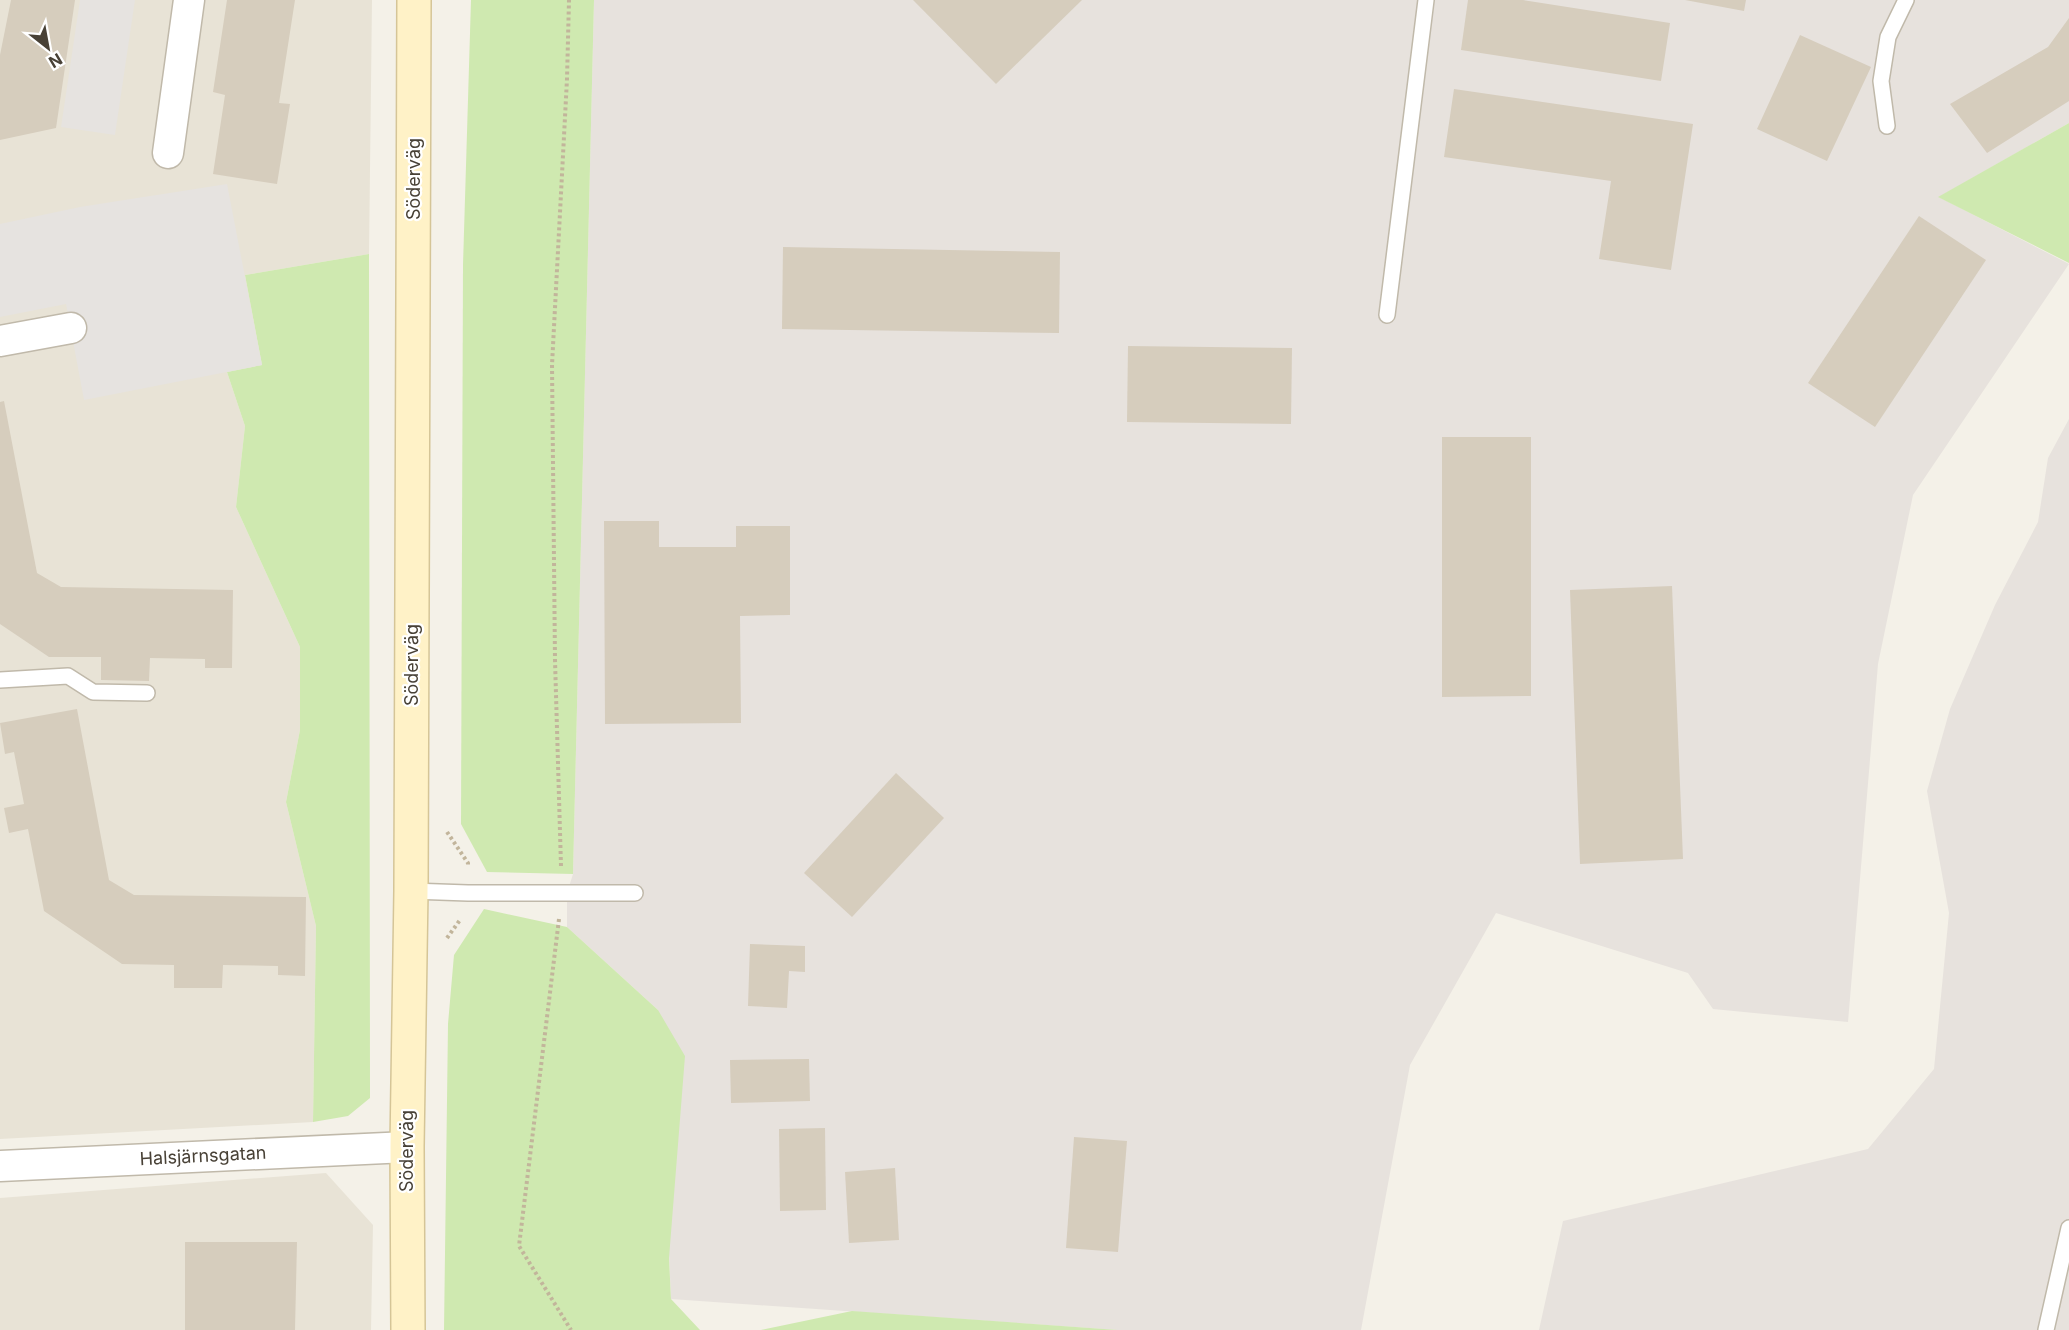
<svg xmlns="http://www.w3.org/2000/svg" width="2069" height="1330" font-family="Inter,sans-serif">
<style>
.residential{fill:#e8e3d6}
.industrial{fill:#e7e2dd}
.green{fill:#cfe9b0}
.parking{fill:#e6e3e0}
.building{fill:#d6cdbd}
.lines{fill:none;stroke-linecap:round;stroke-linejoin:round}
.service-casing{stroke:#c0b9aa;stroke-width:18}
.minor-casing{stroke:#c0b9aa;stroke-width:33}
.secondary-casing{stroke:#d5c597;stroke-width:36}
.path{stroke:#c2b59b;stroke-width:4;stroke-dasharray:3 3;stroke-linecap:butt}
.service{stroke:#fff;stroke-width:15}
.minor{stroke:#fff;stroke-width:30}
.secondary{stroke:#fff2c7;stroke-width:33}
.labels{text-anchor:middle;stroke-width:4.5;stroke-linejoin:round;paint-order:stroke}
.street-label{font-size:18px;fill:#484136;stroke:#fff}
</style>
<rect width="100%" height="100%" fill="#f4f1e8"/>
<g class="residential">
<path d="M0,0H372L369,254L245,275L262,365L227,372L245,426L236,507L300,647V730L286,802L316,926L313,1122L0,1139Z"/>
<path d="M326,1173L373,1225L371,1330H0V1198Z"/>
</g>
<g class="industrial">
<path d="M594,0H2069V123L1939,197L2069,264L1913,495L1878,664L1848,1022L1713,1009L1688,973L1496,913L1410,1065L1361,1330H1118L671,1299L658,1010L567,927V893L573,874Z"/>
<path d="M2069,419V1330H1539L1563,1221L1868,1149L1934,1069L1949,913L1927,791L1950,709L1995,605L2038,522L2048,458Z"/>
</g>
<g class="green">
<path d="M471,0H594L573,874L487,872L461,824L463,265Z"/>
<path d="M2069,123V263L1938,197Z"/>
<path d="M369,254L370,1098L348,1116L313,1122L316,926L286,802L300,730V647L236,507L245,426L227,372L262,365L245,275Z"/>
<path d="M484,909L567,927L658,1010L685,1056L669,1258L671,1299L700,1330H444L448,1024L454,955Z"/>
<path d="M852,1311L1118,1330H761Z"/>
</g>
<g class="parking">
<path d="M80,0H135L115,135L61,127Z"/>
<path d="M227,184L262,365L84,400L66,304L0,317V224L80,207Z"/>
</g>
<g class="building">
<path d="M11,0H75L56,128L0,140V55Z"/>
<path d="M227,0H295L279,103L290,104L277,184L213,174L225,95L213,92Z"/>
<path d="M913,0H1082L996,84Z"/>
<path d="M1468,0H1523L1670,23L1661,81L1461,50Z"/>
<path d="M1685,0H1746L1744,11Z"/>
<path d="M2069,18V101L1987,153L1950,104L2048,47Z"/>
<path d="M1800,35L1871,67L1827,161L1757,129Z"/>
<path d="M1454,89L1693,124L1671,270L1599,259L1611,181L1444,157Z"/>
<path d="M1919,216L1986,260L1875,427L1808,383Z"/>
<path d="M783,247L1060,252L1059,333L782,329Z"/>
<path d="M1128,346L1292,348L1291,424L1127,422Z"/>
<path d="M4,401L37,573L61,587L233,590L232,668H205V659L150,658L149,681L101,680V657H49L0,624V402Z"/>
<path d="M1442,437H1531V696L1442,697Z"/>
<path d="M604,521H659V547H736V526H790V615L740,616L741,723L605,724Z"/>
<path d="M1672,586L1683,859L1580,864L1570,590Z"/>
<path d="M77,709L109,880L134,895L306,897L305,976L278,975V966L223,965L222,988H174V965L122,964L44,911L28,829L9,833L4,808L24,804L14,752L5,754L0,723Z"/>
<path d="M896,773L944,818L852,917L804,873Z"/>
<path d="M750,944L805,946V972L789,971L787,1008L748,1006Z"/>
<path d="M809,1059L810,1101L731,1103L730,1060Z"/>
<path d="M825,1128L826,1210L780,1211L779,1129Z"/>
<path d="M1074,1137L1127,1141L1118,1252L1066,1248Z"/>
<path d="M895,1168L899,1240L849,1243L845,1172Z"/>
<path d="M185,1242H297L295,1330H185Z"/>
</g>
<g class="lines">
<defs>
<g id="service">
<path d="M1887,126L1881,81L1888,37L1906,0"/>
<path d="M1387,315L1426,0"/>
<path d="M0,680L68,676L93,692L147,693"/>
<path d="M411,891L468,893H635"/>
<path d="M2046,1330L2069,1228"/>
</g>
<g id="minor">
<path d="M168,153L189,0"/>
<path d="M0,341L71,328"/>
<path d="M0,1166L407,1147"/>
</g>
<path id="secondary" d="M408,1330L407,1147L411,891L414,0"/>
</defs>
<use href="#service" class="service-casing"/>
<use href="#minor" class="minor-casing"/>
<use href="#secondary" class="secondary-casing"/>
<g class="path">
<path d="M447,832L468,863V866"/>
<path d="M561,866L555,660L552,365L567,79L569,0"/>
<path d="M559,919L519,1246L571,1330"/>
<path d="M447,938L460,920"/>
</g>
<use href="#service" class="service"/>
<use href="#minor" class="minor"/>
<use href="#secondary" class="secondary"/>
</g>
<g class="labels">
<g class="street-label">
<text transform="translate(414 179) rotate(-90)" y="6">Söderväg</text>
<text transform="translate(412 665) rotate(-90)" y="6">Söderväg</text>
<text transform="translate(407 1151) rotate(-90)" y="6">Söderväg</text>
<text transform="translate(203 1156) rotate(-3)" y="6">Halsjärnsgatan</text>
</g>
</g>
<g transform="translate(48 48) rotate(149)" stroke="#ffffff" stroke-width="4.5" paint-order="stroke">
<path d="M0-4.5L10 22L0 15L-10 22Z" fill="#484136"/>
<text y="-9" font-size="16" font-weight="bold" text-anchor="middle" fill="#484136">N</text>
</g>
</svg>
